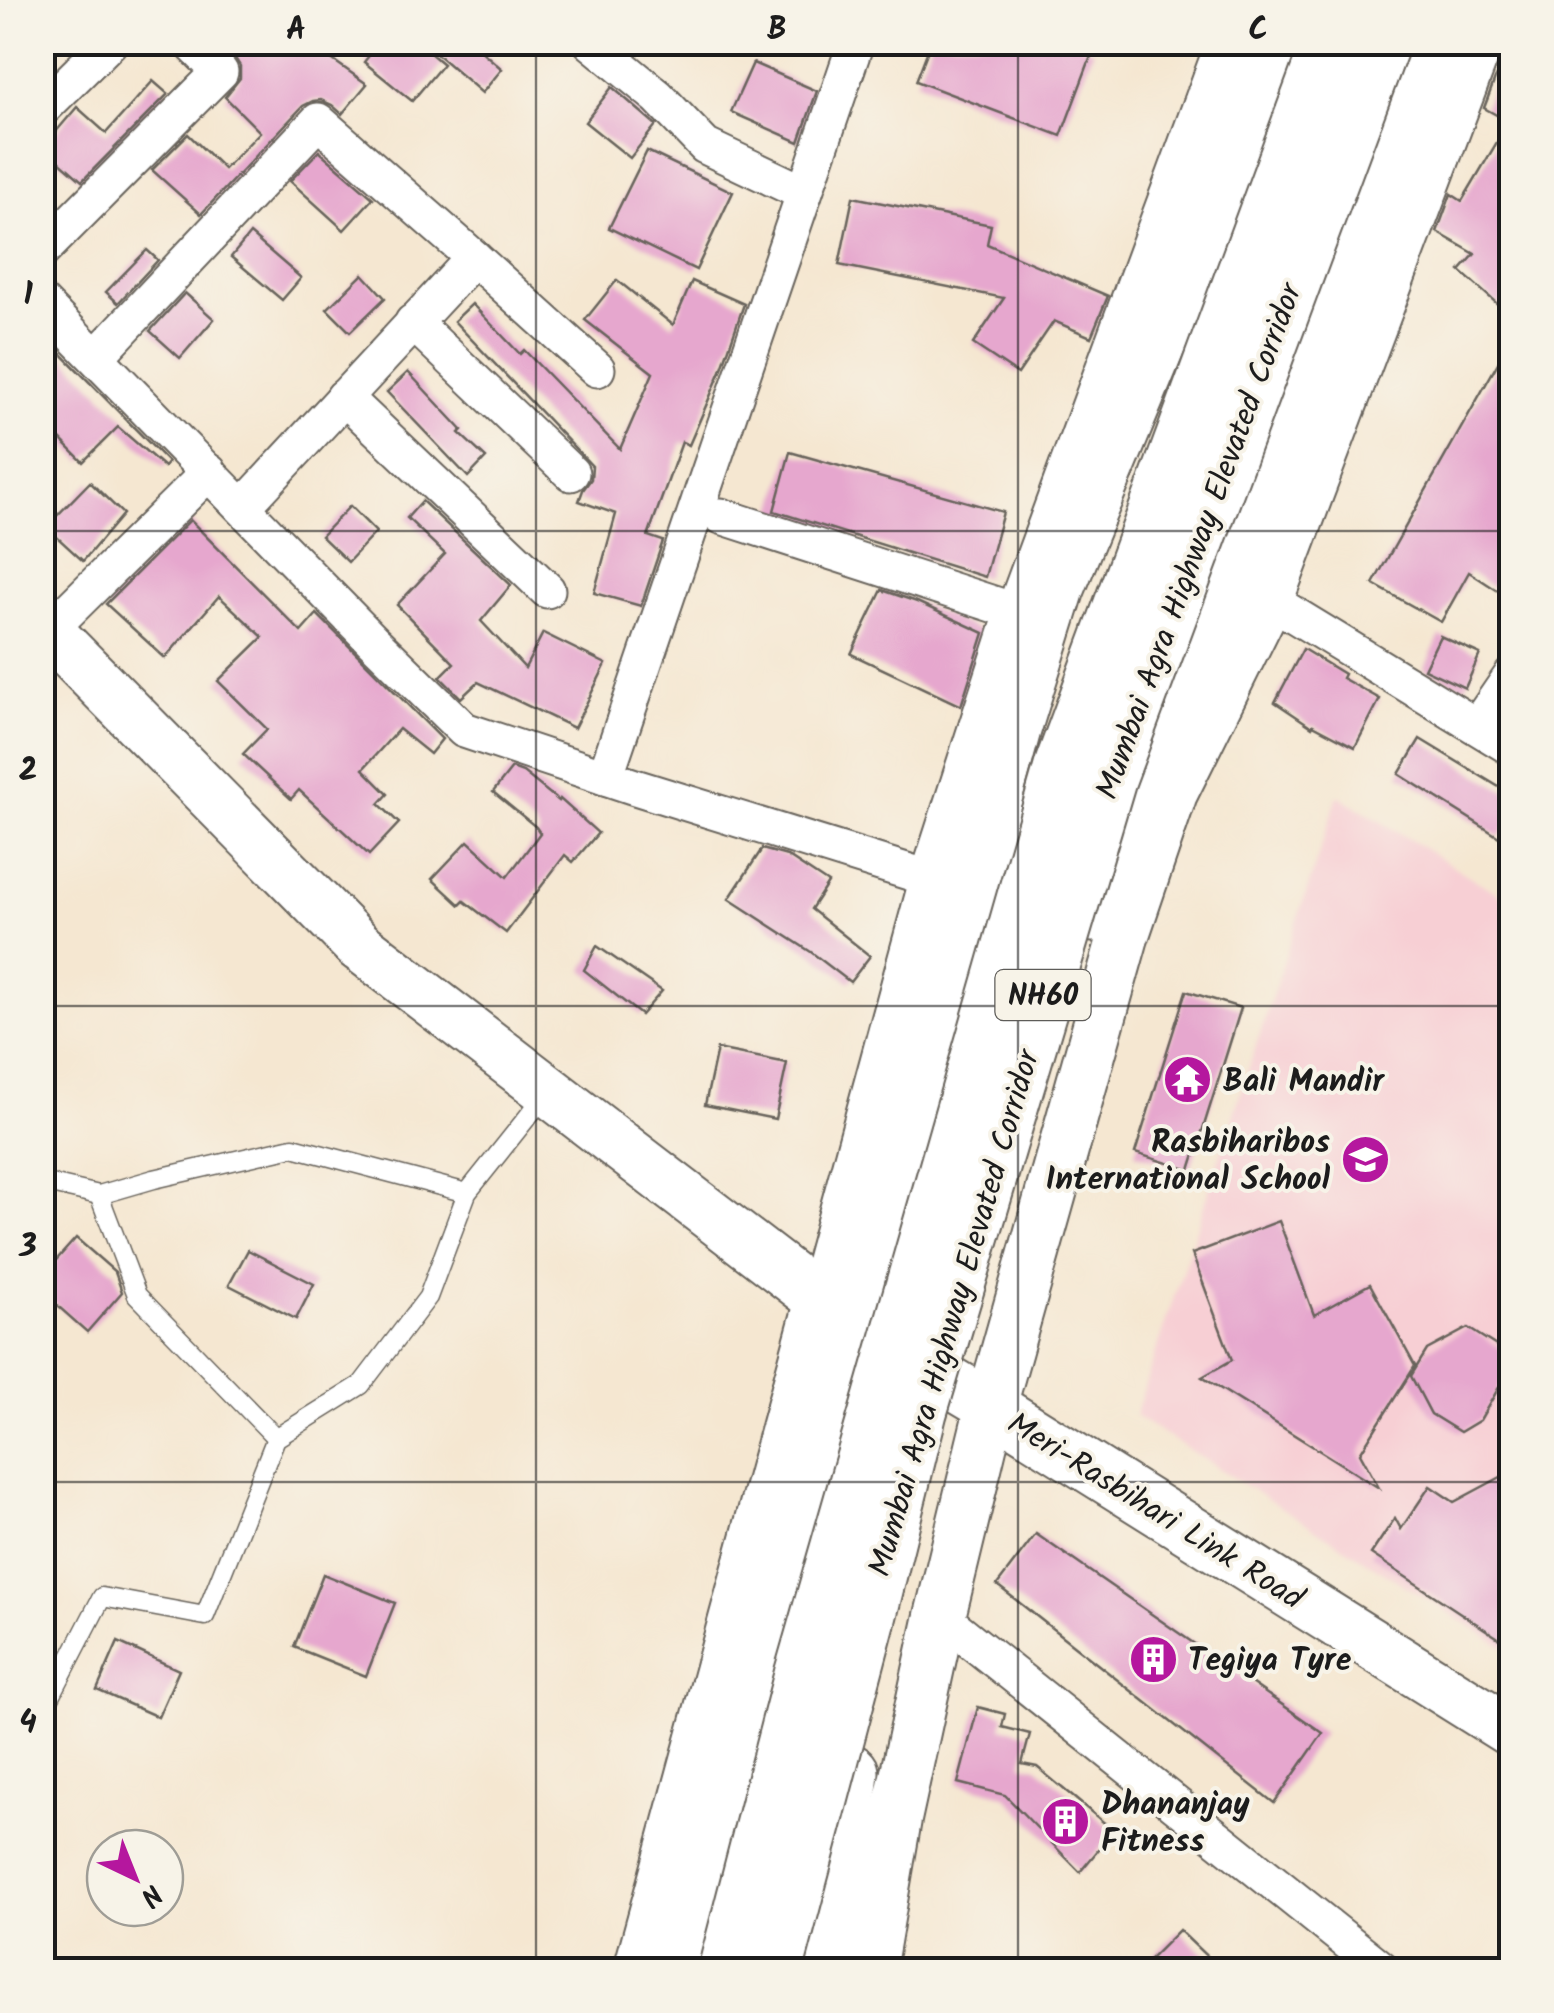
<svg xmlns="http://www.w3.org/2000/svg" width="1554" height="2013" font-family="Kalam,sans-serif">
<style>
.built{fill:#f7cfd4}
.building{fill:#e6a7ce}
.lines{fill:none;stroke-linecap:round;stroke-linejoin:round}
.lane-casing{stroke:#68635b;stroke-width:21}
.street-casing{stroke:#68635b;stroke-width:39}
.secondary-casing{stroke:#68635b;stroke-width:54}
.highway-casing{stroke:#68635b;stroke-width:59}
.lane{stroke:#fff;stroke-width:18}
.street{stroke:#fff;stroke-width:35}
.secondary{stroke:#fff;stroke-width:50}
.highway{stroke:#fff;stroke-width:55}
.highway-bridge-casing{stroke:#68635b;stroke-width:59;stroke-linecap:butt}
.highway-bridge{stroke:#fff;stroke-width:55}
.grid{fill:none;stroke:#1c1c1c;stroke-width:2.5;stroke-opacity:0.55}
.labels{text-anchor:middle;stroke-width:8;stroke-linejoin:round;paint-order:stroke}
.shield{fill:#f7f3e8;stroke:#5e5c59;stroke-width:2.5}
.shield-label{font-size:30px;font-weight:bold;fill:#1c1c1c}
.street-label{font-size:32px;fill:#1c1c1c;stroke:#f7f3e8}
.poi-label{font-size:32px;font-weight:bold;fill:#1c1c1c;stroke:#f7f3e8;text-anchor:start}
.neatline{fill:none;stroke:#1c1c1c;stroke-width:4}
.grid-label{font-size:32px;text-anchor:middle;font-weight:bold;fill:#1c1c1c}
</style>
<rect width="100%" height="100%" fill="#f7f3e8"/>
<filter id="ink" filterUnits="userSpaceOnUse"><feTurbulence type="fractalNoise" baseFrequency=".01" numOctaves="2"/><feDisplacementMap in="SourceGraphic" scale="20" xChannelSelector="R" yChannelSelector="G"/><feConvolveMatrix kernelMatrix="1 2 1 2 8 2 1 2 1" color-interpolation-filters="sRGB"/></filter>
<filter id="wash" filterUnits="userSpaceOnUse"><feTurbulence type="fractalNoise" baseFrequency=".0048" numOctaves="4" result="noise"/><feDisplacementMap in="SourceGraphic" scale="40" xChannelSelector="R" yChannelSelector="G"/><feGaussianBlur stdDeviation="2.25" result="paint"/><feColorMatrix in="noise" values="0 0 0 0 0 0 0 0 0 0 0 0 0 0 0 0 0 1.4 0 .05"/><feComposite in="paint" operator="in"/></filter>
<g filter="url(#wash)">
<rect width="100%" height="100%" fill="#f5e7d1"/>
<path class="built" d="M1338,795L1511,902V1652L1135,1416Z"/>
<g id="blocks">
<g class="building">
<path d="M244,42H307L367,84L342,114L332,105L321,100L313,101L303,106L201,214L152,170L188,134L224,169L260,132L225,97L240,78V66L233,55Z"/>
<path d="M380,42H417L443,64L412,101L364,62Z"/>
<path d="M423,42H471L502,69L482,93Z"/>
<path d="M931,42H1072L1093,51L1061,136L916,81Z"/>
<path d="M1512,48V317L1460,271L1475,254L1437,232L1451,194L1462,201L1509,122L1484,108L1495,79Z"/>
<path d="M753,63L817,91L799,142L731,112Z"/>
<path d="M153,81L168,94L82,181L43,147L77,107L106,133Z"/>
<path d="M612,87L656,125L630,158L585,122Z"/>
<path d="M319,151L373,198L344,230L290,181Z"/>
<path d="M647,151L733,192L696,270L609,228Z"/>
<path d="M853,197L991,225L987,244L1108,296L1091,337L1054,321L1018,374L973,344L1004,298L839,265Z"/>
<path d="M250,234L301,278L282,300L231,257Z"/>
<path d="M147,250L158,260L118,303L106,292Z"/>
<path d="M363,274L385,298L350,332L327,309Z"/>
<path d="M617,280L673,325L692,281L744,304L721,371L689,445L682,442L648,536L663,541L641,606L594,593L616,514L579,501L583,490L591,479L592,466L454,321L472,304L520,354L524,350L620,449L653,373L585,320Z"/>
<path d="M185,293L214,319L180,358L150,331Z"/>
<path d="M42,334L168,462L164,467L118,427L83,462L42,421Z"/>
<path d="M1512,338V600L1469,572L1441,622L1373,584Z"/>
<path d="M408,372L462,430L459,433L486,458L468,477L387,392Z"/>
<path d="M790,452L1003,512L985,577L774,511Z"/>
<path d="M90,482L123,514L83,561L46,527Z"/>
<path d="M422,501L511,585L481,621L525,668L543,633L606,664L574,728L478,682L461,698L440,677L454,663L397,605L445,554L407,518Z"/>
<path d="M350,506L376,532L348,562L321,536Z"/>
<path d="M190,520L301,632L317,614L442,739L430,754L399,729L363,769L388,794L379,804L399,823L369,855L299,790L291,799L243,754L267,729L218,681L263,637L219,596L165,658L106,604Z"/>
<path d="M882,590L917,602L984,633L961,706L851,654Z"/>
<path d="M1440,636L1480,654L1465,688L1424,669Z"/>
<path d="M1303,649L1344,674L1342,678L1380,699L1355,747L1313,725L1312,727L1275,702Z"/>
<path d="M1420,739L1512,795V818L1499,837L1399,774Z"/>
<path d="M512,768L523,772L559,801L560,799L598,833L573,862L565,855L506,933L464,901L460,905L432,879L468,841L507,877L540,833L536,827L493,792Z"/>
<path d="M762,849L787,856L828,883L811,909L870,956L850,982L811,952L729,899Z"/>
<path d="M597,946L662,991L641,1015L584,970Z"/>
<path d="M1186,991L1241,1008L1190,1170L1135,1153Z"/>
<path d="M717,1049L787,1063L775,1119L705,1105Z"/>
<path d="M1279,1221L1314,1315L1370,1284L1415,1366L1360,1453L1379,1488L1202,1377L1232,1360L1192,1254Z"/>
<path d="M76,1238L115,1272L122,1292L87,1332L42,1292V1276Z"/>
<path d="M248,1250L314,1284L296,1319L229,1285Z"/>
<path d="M1468,1328L1512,1356V1365L1480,1420L1460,1432L1431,1414L1411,1376L1427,1350Z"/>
<path d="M1512,1471V1647L1371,1554L1395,1518L1401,1529L1430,1486L1454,1502Z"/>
<path d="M1036,1534L1323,1733L1274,1803L997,1585Z"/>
<path d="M323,1574L395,1603L366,1676L294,1647Z"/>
<path d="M118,1642L179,1670L158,1717L97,1690Z"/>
<path d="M978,1707L1005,1714L1002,1727L1030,1734L1022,1764L1037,1767L1114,1831L1080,1872L1005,1795L958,1783Z"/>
<path d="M1179,1930L1221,1970H1139Z"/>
</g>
</g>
</g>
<g filter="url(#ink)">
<use href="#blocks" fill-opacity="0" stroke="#68635b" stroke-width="2.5"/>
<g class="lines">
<defs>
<g id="lane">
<path d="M42,1182L99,1195L154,1179L293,1147L467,1193"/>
<path d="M99,1195L137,1295L276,1438"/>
<path d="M42,1713L102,1597L205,1616L276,1438L361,1385L428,1297L467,1193L546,1094"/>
</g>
<g id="street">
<path d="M591,42L658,97L705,146L804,193"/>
<path d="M42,109L110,42"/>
<path d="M42,251L220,72L190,42"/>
<path d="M474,258L597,369"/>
<path d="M42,303L371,639L464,730L635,787L935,880"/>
<path d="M413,322L571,473"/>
<path d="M96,357L318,121L474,258L243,507"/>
<path d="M344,397L547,590"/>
<path d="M721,516L1021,613"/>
<path d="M1268,599L1512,748"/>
<path d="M48,631L209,472"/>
<path d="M1477,726L1512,675"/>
<path d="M605,777L856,42"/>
<path d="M940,1616L1383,1970"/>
</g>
<g id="secondary">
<path d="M42,625L358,945L821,1300L875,1337L991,1406L1512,1732"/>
<path d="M639,1970L935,880L1021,613L1232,42"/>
<path d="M870,1970L896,1819L940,1616L991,1406L1123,937L1172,793L1268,599L1478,42"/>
</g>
<g id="highway">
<path d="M1093,914L1153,788L1436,42"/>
<path d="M675,1970L1013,729L1057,588L1194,256L1273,42"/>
<path d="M825,1970L831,1947L851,1772"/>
</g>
</defs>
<use href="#lane" class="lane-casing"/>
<use href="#street" class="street-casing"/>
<use href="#secondary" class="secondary-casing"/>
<use href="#highway" class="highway-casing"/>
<use href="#lane" class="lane"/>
<use href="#street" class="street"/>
<use href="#secondary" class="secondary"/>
<use href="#highway" class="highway"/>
<defs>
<g id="highway-bridge">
<path d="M726,1970L802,1675L1063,764L1330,42"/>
<path d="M775,1970L868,1618L919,1412L1108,779L1382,42"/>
</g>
</defs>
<use href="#highway-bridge" class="highway-bridge-casing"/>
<use href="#highway-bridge" class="highway-bridge"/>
</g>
</g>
<path class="grid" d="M536,42V1970M1018,42V1970M42,531H1512M42,1006H1512M42,1482H1512"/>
<defs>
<symbol id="temple-disc" viewBox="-11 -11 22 22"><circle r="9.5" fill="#b5179e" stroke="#f7f3e8"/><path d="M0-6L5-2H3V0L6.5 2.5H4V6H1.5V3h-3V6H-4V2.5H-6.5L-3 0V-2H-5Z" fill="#fff"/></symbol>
<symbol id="school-disc" viewBox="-11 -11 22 22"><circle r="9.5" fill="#b5179e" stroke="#f7f3e8"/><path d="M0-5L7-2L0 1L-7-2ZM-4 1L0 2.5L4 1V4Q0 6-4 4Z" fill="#fff"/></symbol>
<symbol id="building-disc" viewBox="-11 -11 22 22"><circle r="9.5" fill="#b5179e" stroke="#f7f3e8"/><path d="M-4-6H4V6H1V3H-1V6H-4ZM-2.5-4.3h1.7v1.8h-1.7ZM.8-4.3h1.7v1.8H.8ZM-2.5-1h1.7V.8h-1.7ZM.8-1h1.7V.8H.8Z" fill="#fff"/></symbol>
</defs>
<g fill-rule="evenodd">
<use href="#temple-disc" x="1160" y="1052" width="55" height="55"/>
<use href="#school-disc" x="1338" y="1132" width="55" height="55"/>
<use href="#building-disc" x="1126" y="1632" width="55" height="55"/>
<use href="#building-disc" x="1038" y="1794" width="55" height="55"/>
</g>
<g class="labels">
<rect class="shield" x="995.5" y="970" width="95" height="50" rx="8"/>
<g class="shield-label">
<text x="1043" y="1005">NH60</text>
</g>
<g class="street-label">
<text transform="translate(1198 541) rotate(-70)" y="11">Mumbai Agra Highway Elevated Corridor</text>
<text transform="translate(953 1313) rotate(-74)" y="11">Mumbai Agra Highway Elevated Corridor</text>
<text transform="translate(1156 1510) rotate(32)" y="11">Meri-Rasbihari Link Road</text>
</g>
<g class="poi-label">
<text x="1223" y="1091">Bali Mandir</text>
<text x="1330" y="1152" text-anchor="end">Rasbiharibos<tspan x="1330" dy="37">International School</tspan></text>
<text x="1188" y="1670">Tegiya Tyre</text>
<text x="1101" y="1814">Dhananjay<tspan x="1101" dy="37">Fitness</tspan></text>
</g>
</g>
<rect width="1554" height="2013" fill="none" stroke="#f7f3e8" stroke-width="110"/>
<g transform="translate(135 1878) rotate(137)"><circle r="48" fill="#f7f3e8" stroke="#9f9d96" stroke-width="2.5"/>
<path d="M0-8L18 38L0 25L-18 38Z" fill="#b5179e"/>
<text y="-15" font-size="28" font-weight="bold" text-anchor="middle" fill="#1c1c1c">N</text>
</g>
<rect x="55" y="55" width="1444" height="1903" class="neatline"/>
<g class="grid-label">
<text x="296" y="39">A</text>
<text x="777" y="39">B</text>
<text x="1258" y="39">C</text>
<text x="28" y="304">1</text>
<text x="28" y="780">2</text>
<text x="28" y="1256">3</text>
<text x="28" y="1732">4</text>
</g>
</svg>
